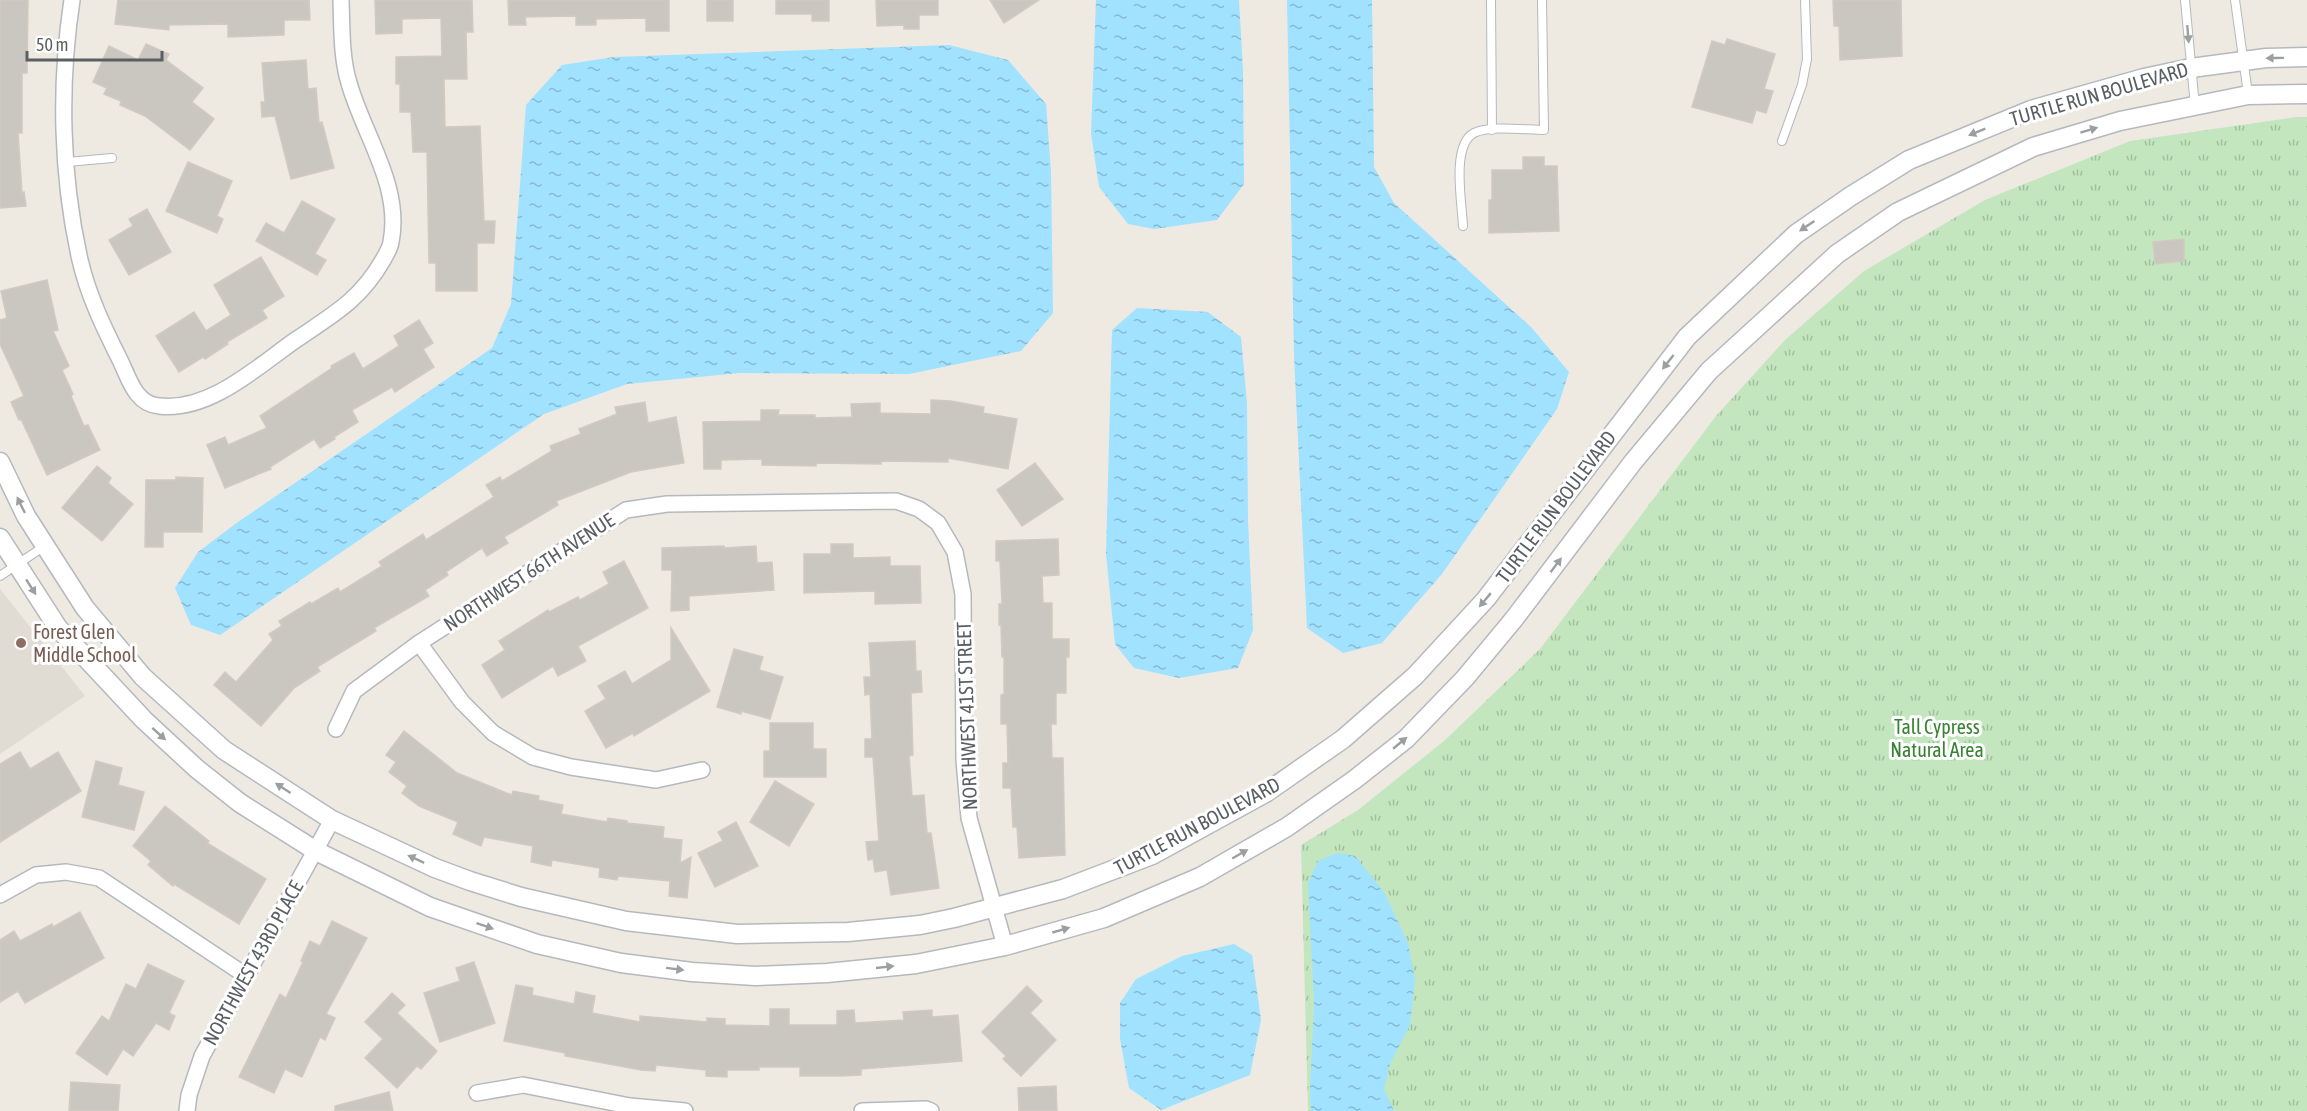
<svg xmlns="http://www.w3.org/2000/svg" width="2307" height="1111" font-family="'Asap Condensed',sans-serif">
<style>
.education{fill:#e0dbd3}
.grass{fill:url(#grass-tufts)}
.water{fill:url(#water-ripples)}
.building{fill:#cac7c1;stroke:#d2cac0;stroke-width:1.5}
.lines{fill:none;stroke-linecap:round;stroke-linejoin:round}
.service-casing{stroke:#b5b9bd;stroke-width:10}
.minor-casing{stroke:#b5b9bd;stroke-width:18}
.tertiary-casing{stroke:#b5b9bd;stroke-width:21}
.service{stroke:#fff;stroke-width:8}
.minor{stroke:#fff;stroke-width:15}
.tertiary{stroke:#fff;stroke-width:18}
.oneway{fill:#9c9fa1}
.education-dot{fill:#8d6e63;stroke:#fff;stroke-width:2}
.labels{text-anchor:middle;stroke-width:6;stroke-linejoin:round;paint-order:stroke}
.street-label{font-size:20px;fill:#5a5f63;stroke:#fff}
.education-label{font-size:20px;fill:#785e54;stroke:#fff;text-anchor:start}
.park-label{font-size:20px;fill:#388332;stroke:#fff}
</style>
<defs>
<pattern id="grass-tufts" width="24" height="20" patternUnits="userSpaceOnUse" patternTransform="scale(1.5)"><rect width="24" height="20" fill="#c3e6be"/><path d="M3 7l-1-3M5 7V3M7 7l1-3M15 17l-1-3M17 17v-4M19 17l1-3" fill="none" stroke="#a1be9e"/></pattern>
<pattern id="water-ripples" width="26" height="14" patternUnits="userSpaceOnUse" patternTransform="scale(1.5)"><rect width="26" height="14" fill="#a0e2ff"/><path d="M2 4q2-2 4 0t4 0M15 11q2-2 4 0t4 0" fill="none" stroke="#85bad2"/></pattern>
</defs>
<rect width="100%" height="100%" fill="#eeeae2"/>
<path class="education" d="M0,589L85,696L0,754Z"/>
<path class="grass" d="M2296,117H2307V1111H1308L1301,845L1358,810L1444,741L1540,649L1716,416L1785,340L1864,271L1985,200L2130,141Z"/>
<g class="water">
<path d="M1096,0H1239L1243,71L1244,184L1217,220L1154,229L1128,224L1099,187L1091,133Z"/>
<path d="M1287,0H1372L1374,167L1394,203L1531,327L1569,372L1557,409L1442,574L1382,643L1343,653L1307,628L1294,356Z"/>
<path d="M949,45L1008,60L1046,104L1051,172L1053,313L1021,351L909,374L739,373L627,384L544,414L220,635L191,625L175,588L198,552L238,522L492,348L511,304L526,105L562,65L614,57Z"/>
<path d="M1137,308L1208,312L1241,337L1247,403L1248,520L1253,630L1238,668L1179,678L1134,668L1115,644L1106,554L1112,330Z"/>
<path d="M1337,853L1355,856L1384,892L1408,943L1415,980L1410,1025L1390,1064L1384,1089L1394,1111H1311L1310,1090L1314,1003L1308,884L1318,861Z"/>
<path d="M1234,944L1252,955L1261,1020L1250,1075L1161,1110L1129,1088L1120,1039V1003L1136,979L1182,956Z"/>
</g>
<g class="building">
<path d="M0,0H28L27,73H22V133H18L22,193L24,192L26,206L0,208Z"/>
<path d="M118,0H309L310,20H284V35L228,37V24L169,25V30L115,24Z"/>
<path d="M375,0H472L473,32H466L467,79H444L445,127L480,126L484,221H495L494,243H477V291H436V263H429L427,152H413L411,112H400V84H396V57L442,56L441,18L402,19V33L376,34Z"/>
<path d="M508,0H669V31H646V18L596,19V25H576V16L525,17L526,25H509Z"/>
<rect x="707" y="0" width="26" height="21"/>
<path d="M776,0H829V21H812V14H776Z"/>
<path d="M876,0H938V15H919V29H904V25L877,26Z"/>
<path d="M990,0H1039L1004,23Z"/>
<path d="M1833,0H1901L1902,56L1840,60L1839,26H1834Z"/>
<path d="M1727,39L1775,54L1764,89L1773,91L1766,113L1756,110L1752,123L1692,107L1712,41L1725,45Z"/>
<path d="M146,44L169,54L166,60L203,88L192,102L214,119L190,150L145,116L120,105L121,101L104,94L107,88L93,82L109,46L138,60Z"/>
<path d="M306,60L308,89L316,88L319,123L322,122L334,168L291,179L275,116L262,117L261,102H265L262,63Z"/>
<path d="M1523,157H1544V166H1557L1559,231L1489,233V200H1492V170H1523Z"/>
<path d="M188,162L232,181L217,216L223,219L217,233L166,211Z"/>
<path d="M302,201L335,219L315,254L326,260L317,275L256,241L266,223L284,233Z"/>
<path d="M147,209L171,252L129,275L109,240L133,226L129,219Z"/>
<path d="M2184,239V261L2155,264L2153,242Z"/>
<path d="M261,257L284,296L262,310L267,318L227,342L228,344L205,359L203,357L179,372L156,336L194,312L206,331L231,315L214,285Z"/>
<path d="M47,280L58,330L53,331L69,366L62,370L73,394L71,396L84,426L88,425L100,450L47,475L21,419L19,420L11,402L24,396L0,344V320L7,318L1,291Z"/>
<path d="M419,320L433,343L423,349L434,367L395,392L392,387L352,410L358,422L334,437L335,439L320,448L314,439L270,467L271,469L225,488L207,445L225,437L228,445L267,428L260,416L332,368L331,366L354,353L363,369L399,346L394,336Z"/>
<path d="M931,400L951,401L984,407L983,413L1017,419L1008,469L948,458V462L881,461V464L816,463V466L762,465V459L721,460V469H704L703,422L761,421V410H779L778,415H815V418L852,417L851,404L880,403V413L931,414Z"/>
<path d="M645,402L648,423L676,417L684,463L631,472L556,501L558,505L504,537L508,543L487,556L482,548L446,572L448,575L425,590L429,596L374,628L376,631L317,667L320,671L294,688L261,726L214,685L225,672L236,682L273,640L269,634L282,626L279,621L310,602L311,604L338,588L340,592L382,566L379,562L423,534L426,540L494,497L486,485L500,477L502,481L552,451L550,446L581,434L579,429L617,414L615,407Z"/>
<path d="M1035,463L1063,499L1022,526L997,490Z"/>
<path d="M97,466L111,478L108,483L133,504L102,541L62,508Z"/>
<path d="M176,477L203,478L202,532H163V547H145L146,480H176Z"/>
<path d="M1058,539L1059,575L1042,576L1043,603H1052V639H1069V657H1066V693H1056V724H1051L1052,758H1063L1065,855L1019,858L1017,827H1013L1011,788H1003V763H1008L1007,724H1001V695L1004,694V657H1002L1001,625H999V604H1002L1000,561H996V541Z"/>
<path d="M831,544H853V558L890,557V566H920L921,603L875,604V591L804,593V554H831Z"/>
<path d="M724,546V548L756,546L757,563L772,562L774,590L689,596V610L671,611L672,570H662V548Z"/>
<path d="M624,561L648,608L578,646L586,661L558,676L553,666L502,698L482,665L505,650L499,641L548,610L549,612L578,597L580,600L609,584L603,572Z"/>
<path d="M671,628L710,691L634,736L633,733L606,748L585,711L606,699L598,686L625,671L632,684L671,660Z"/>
<path d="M915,641L916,671H921L922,692L911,693L913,755L909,756L912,796L924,795L927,833H931L939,888L891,895L887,870L875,872L873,859L868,860L866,842L879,841L873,757H865V739H872L870,694L865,695L864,677H871L869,643Z"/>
<path d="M734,649L763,657L759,670L783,677L770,719L741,711V714L717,707Z"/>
<path d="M770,723H813V749H826V777H764V751H770Z"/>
<path d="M404,731L457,773L512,795L513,791L539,796L538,800L563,805L561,814L607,822L608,818L627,821V823L664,827L663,838L682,840L680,863L691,857L687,898L669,896L670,881L618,876L617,880L599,877L600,868L552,860L551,866L531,862L533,846L484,837L481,846L453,834L458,822L419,806L402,793L407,786L389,772L396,762L386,755Z"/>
<path d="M20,752L30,769L58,752L81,791L0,842V764Z"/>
<path d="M96,761L122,768L118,785L144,792L134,830L82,817Z"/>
<path d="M775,781L814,804L789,846L750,822Z"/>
<path d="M165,806L209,841L207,843L266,879L239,924L174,884L173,886L148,865L151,861L133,846Z"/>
<path d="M736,822L758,866L715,887L698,853L723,841L718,832Z"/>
<path d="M80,912L104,958L25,1003L18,991L0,1002V940L14,931L20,941L52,924L53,927Z"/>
<path d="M332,921L367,938L326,1014L335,1018L325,1040L320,1037L302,1077L285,1069L274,1093L239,1077L280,994L286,998L303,962L301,961L310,941L320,946Z"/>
<path d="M474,962L495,1023L440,1042L424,993L460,981L456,968Z"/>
<path d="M148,964L184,981L169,1013L175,1016L169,1030L156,1023L133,1056L123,1049L107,1075L76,1053L102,1016L109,1021L126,984L136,989Z"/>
<path d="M516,985L533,988L532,995L574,1004L576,992L595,996L592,1013L640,1022V1016L707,1022V1018L725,1019V1025L770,1026V1009H789V1025H837V1011L854,1010L855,1023L904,1020L903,1012L932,1010V1017L958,1015L962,1061L861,1069V1075L840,1076H800V1067H759V1070H727V1077L706,1076V1070L656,1065L655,1071L641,1070L565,1056V1053L504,1041Z"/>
<path d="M1027,986L1042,1001L1030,1013L1056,1040L1021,1076L1003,1059L1006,1056L982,1032Z"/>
<path d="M392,993L405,1005L397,1013L437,1051L421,1069L417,1066L397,1088L365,1058L383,1039L365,1022Z"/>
<path d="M71,1082L120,1085L118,1111H69Z"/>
<path d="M1056,1086L1057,1111H1019L1018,1088Z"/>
<path d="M389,1092L393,1111H335V1106Z"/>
</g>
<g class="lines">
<defs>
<g id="service">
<path d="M1491,0L1492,130"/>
<path d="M2185,0L2195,106"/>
<path d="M2235,0L2248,94"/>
<path d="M1782,141L1802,85L1807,59L1805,0"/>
<path d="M67,162L112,158"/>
<path d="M1463,226C1462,203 1451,145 1474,133C1490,125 1526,130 1544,130L1542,0"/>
<path d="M0,576L46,545"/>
</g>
<g id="minor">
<path d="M72,0C59,85 61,176 80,260C88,295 104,328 120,360C129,378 135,404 159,406C210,412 258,366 297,339C334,314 360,300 383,260C386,254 390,249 391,242C402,186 364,136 349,83C341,57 342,27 341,0"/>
<path d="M419,643L462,702L493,733L533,757L571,767L656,780L702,770"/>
<path d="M336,729L354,691L419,643L626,510L667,504L896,501L919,509L938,523L955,552L963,594L964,760L969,818L1005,946"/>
<path d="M0,895L36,875L66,872L99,878L245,975"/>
<path d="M477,1093L523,1085L630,1106L685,1111"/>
<path d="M187,1111L189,1095L202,1056L332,820"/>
<path d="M862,1111L926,1109L931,1111"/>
</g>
<g id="tertiary">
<path d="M0,462L26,516L85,608L143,677L224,750L332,820L435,868L470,881L521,897L626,921L737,934L848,932L920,925L954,918L1063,889L1152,855L1267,792L1343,739L1415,676L1486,599L1687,337L1796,234L1851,196L1909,160L2031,110L2144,78L2191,68L2266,58L2307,57"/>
<path d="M0,538L58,628L144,720L197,769L240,803L316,851L430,907L537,944L621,963L692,972L755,976L827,973L916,964L1005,946L1104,918L1200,877L1287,827L1354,780L1406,739L1465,678L1514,619L1633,462L1709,371L1837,254L1898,212L2033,147L2120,121L2248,95L2307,94"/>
</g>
</defs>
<use href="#service" class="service-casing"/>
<use href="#minor" class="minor-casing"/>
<use href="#tertiary" class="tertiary-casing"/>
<use href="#service" class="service"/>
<use href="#minor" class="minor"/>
<use href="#tertiary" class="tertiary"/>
</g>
<defs><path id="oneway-solid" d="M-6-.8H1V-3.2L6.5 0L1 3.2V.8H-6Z" transform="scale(1.5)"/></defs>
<g class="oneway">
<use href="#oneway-solid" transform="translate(2188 34) rotate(85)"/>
<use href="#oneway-solid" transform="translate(2275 58) rotate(179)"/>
<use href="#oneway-solid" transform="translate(2089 130) rotate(-17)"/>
<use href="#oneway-solid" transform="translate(1977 132) rotate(158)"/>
<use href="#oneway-solid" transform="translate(1807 226) rotate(146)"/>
<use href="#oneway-solid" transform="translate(1668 362) rotate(128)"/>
<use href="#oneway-solid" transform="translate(21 505) rotate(-116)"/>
<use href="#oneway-solid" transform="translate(1556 565) rotate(-53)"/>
<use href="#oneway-solid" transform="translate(31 587) rotate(57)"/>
<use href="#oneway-solid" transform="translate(1485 600) rotate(130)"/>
<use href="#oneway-solid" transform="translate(159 734) rotate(42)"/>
<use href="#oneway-solid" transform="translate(1400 743) rotate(-40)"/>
<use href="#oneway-solid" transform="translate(283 788) rotate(-147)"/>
<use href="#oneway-solid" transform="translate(1240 854) rotate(-30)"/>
<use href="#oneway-solid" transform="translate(416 859) rotate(-155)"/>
<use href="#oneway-solid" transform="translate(485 926) rotate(19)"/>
<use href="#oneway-solid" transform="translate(1061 930) rotate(-16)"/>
<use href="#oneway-solid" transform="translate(885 967) rotate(-6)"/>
<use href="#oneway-solid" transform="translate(675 969) rotate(7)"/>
</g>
<circle class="education-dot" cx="21" cy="643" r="6"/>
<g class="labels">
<g class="street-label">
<text transform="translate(2099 94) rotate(-16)" y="7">TURTLE RUN BOULEVARD</text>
<text transform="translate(1556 507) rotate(-53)" y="7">TURTLE RUN BOULEVARD</text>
<text transform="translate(529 572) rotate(-33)" y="7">NORTHWEST 66TH AVENUE</text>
<text transform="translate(967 716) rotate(-92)" y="7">NORTHWEST 41ST STREET</text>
<text transform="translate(1197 826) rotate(-28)" y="7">TURTLE RUN BOULEVARD</text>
<text transform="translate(253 963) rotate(-61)" y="7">NORTHWEST 43RD PLACE</text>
</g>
<g class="education-label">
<text x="33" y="639">Forest Glen<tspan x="33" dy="23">Middle School</tspan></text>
</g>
<g class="park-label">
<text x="1937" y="734">Tall Cypress<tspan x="1937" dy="23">Natural Area</tspan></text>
</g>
</g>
<path d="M27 51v9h135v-9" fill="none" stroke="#5a5f63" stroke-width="3"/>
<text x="36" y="51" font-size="18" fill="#5a5f63" stroke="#ffffff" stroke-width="4.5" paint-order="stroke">50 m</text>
</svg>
